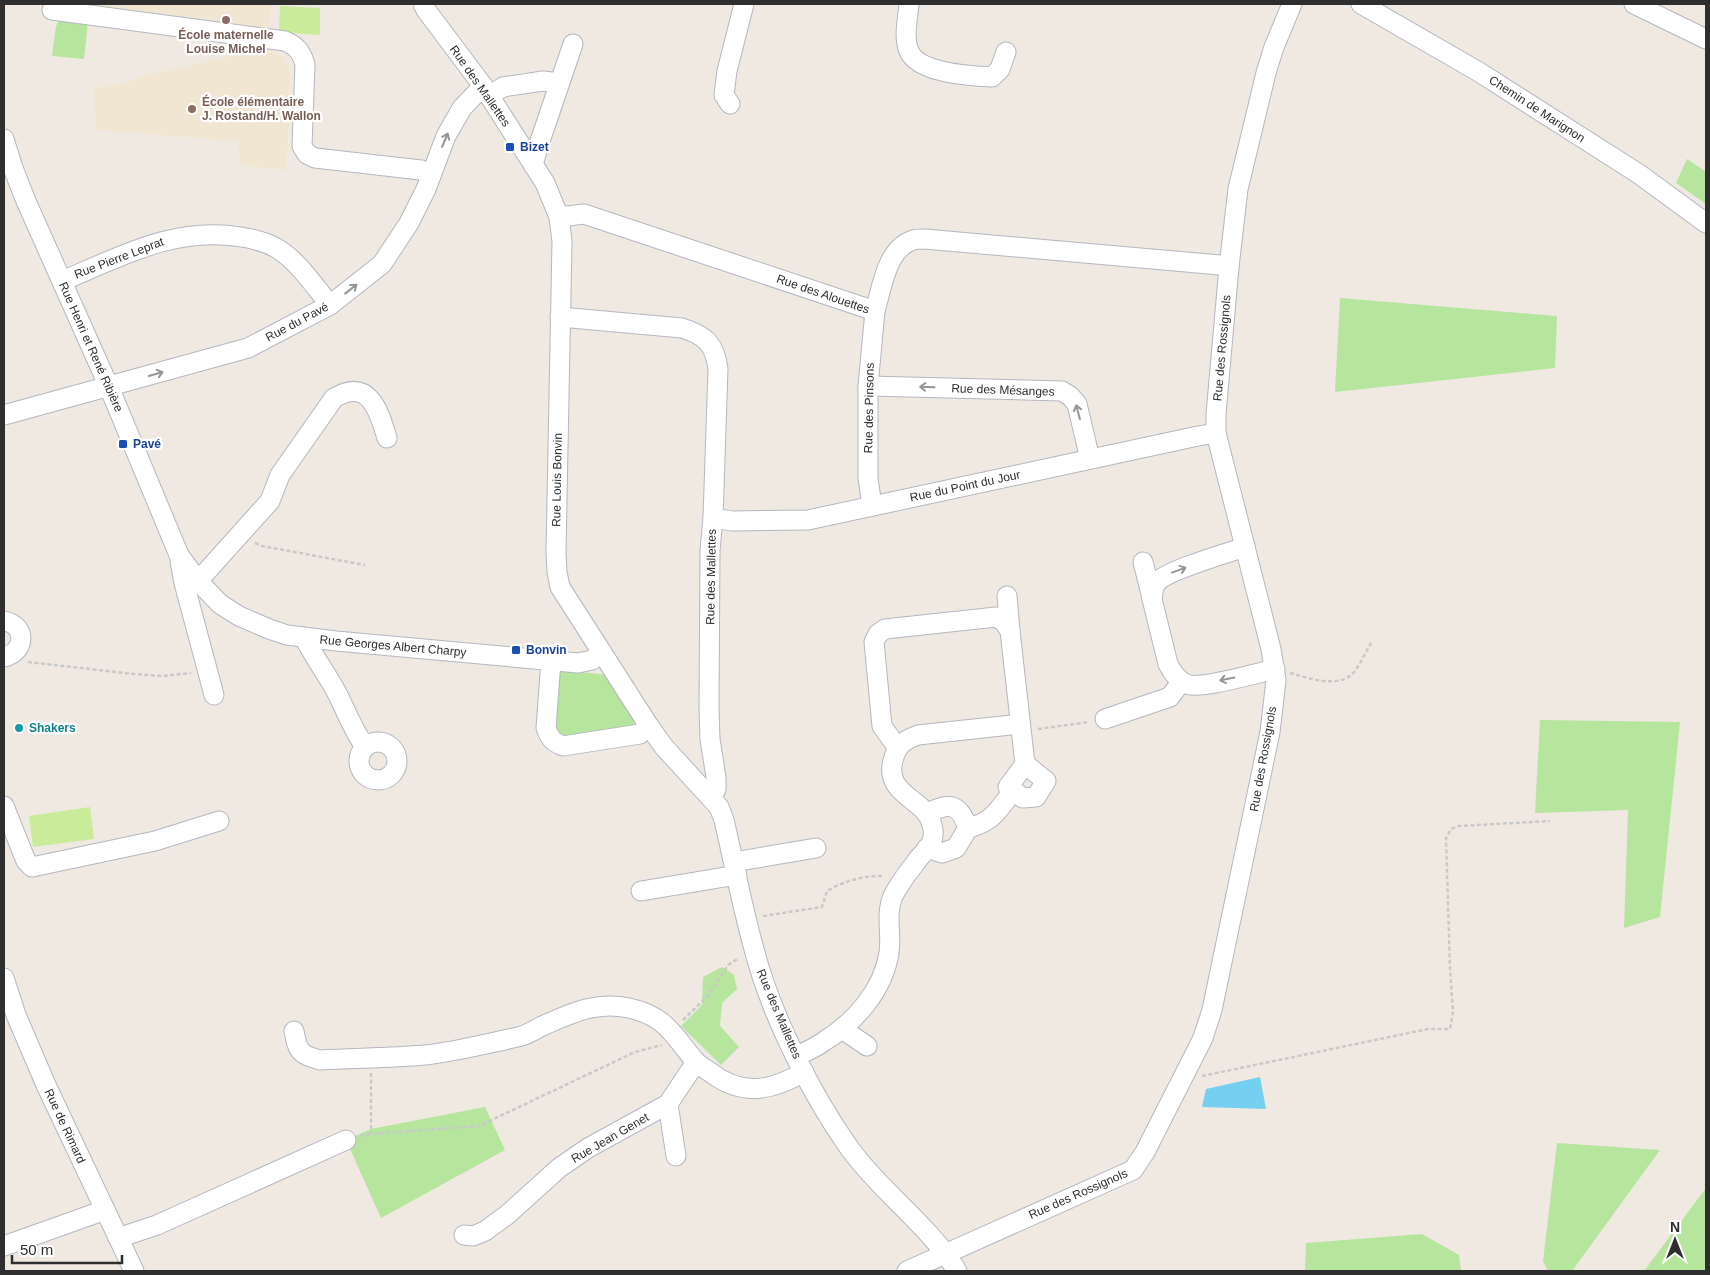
<svg xmlns="http://www.w3.org/2000/svg" width="1710" height="1275" font-family="Arial,sans-serif">
<style>
.education{fill:#f0e6d1}
.green{fill:#b6e59e}
.pitch{fill:#c9ec9a}
.water{fill:#75cff0}
.lines{fill:none;stroke-linecap:round;stroke-linejoin:round}
.minor-casing{stroke:#b4b7c1;stroke-width:21}
.path{stroke:#c9c9c9;stroke-width:2.5;stroke-dasharray:4 2.5;stroke-linecap:butt}
.minor{stroke:#fff;stroke-width:19}
.oneway{stroke:#969696}
.education-dot{fill:#8d6e63;stroke:#fff;stroke-width:2}
.transit-dot{fill:#1a4fb4;stroke:#fff;stroke-width:2}
.culture-dot{fill:#0f9aa8;stroke:#fff;stroke-width:2}
.labels{text-anchor:middle;stroke-width:4.5;stroke-linejoin:round;paint-order:stroke}
.education-label{font-size:12px;font-weight:bold;fill:#785e54;stroke:#fff}
.street-label{font-size:12px;fill:#2e2e2e;stroke:#fff}
.transit-label{font-size:12px;font-weight:bold;fill:#164399;stroke:#fff;text-anchor:start}
.culture-label{font-size:12px;font-weight:bold;fill:#0d838f;stroke:#fff;text-anchor:start}
</style>
<rect width="100%" height="100%" fill="#efe9e1"/>
<g class="education">
<path d="M98,4H272L268,30L96,11Z"/>
<path d="M259,50H274L284,58L291,75L286,170L241,165L238,141L96,130L94,88L125,84L143,76Z"/>
</g>
<g class="green">
<path d="M66,20L88,22L84,59L52,56L56,26L59,21Z"/>
<path d="M1687,159L1706,172V204L1676,183Z"/>
<path d="M1340,298L1557,316L1555,368L1335,392Z"/>
<path d="M562,670L608,675L635,718L634,724L631,728L564,739L553,728L557,676Z"/>
<path d="M1540,720L1680,722L1660,917L1624,928L1628,810L1535,813Z"/>
<path d="M722,967L734,975L737,989L722,1003L720,1026L739,1047L721,1065L681,1026L702,1005L703,977Z"/>
<path d="M485,1107L505,1150L381,1218L346,1140L371,1129Z"/>
<path d="M1557,1143L1660,1150L1572,1271H1548L1543,1261Z"/>
<path d="M1706,1188V1271H1644Z"/>
<path d="M1422,1234L1459,1255L1461,1271H1305L1306,1243Z"/>
</g>
<g class="pitch">
<path d="M280,6L320,8V35L279,32Z"/>
<path d="M90,807L94,839L33,847L29,816Z"/>
</g>
<path class="water" d="M1260,1077L1266,1109L1202,1107L1206,1089Z"/>
<g class="lines">
<defs>
<g id="minor">
<path d="M423,4L426,10L483,86L545,183L559,217L562,241L556,552L557,572L560,587L649,726L664,747L719,807L724,820C734,863 742,906 754,949C771,1015 811,1094 850,1149C882,1193 929,1225 957,1271"/>
<path d="M909,4C908,18 903,37 909,51C918,73 971,76 992,77L1000,69L1006,52"/>
<path d="M1361,4L1479,72L1639,174L1706,223"/>
<path d="M1634,4L1706,39"/>
<path d="M52,10L285,41C297,46 301,52 305,64L302,146L307,154L315,158L421,170L431,175"/>
<path d="M489,96L503,87L543,81L559,83"/>
<path d="M730,104L724,95L727,71L744,4"/>
<path d="M4,139L13,168L26,201L109,387L179,555L198,581L220,604L239,616L269,629L287,635L336,641L578,663L592,660L602,652"/>
<path d="M533,165L538,147L573,44"/>
<path d="M559,217L584,214L875,311C882,288 886,249 913,240C916,239 921,239 925,239L1220,265L1229,267"/>
<path d="M62,281C122,256 175,226 241,237C254,239 270,243 281,251C299,263 316,288 330,305"/>
<path d="M560,317L682,328C705,335 715,344 718,369L713,518L710,550L709,708L710,739L716,777V789L712,798"/>
<path d="M868,386L1062,391L1070,396L1077,404L1090,459"/>
<path d="M4,415L248,348L330,305L382,264L409,223L426,189L446,136L462,108L483,86"/>
<path d="M872,506L868,478V386L875,311"/>
<path d="M713,518L732,521L808,520L1198,436L1216,433"/>
<path d="M1245,547C1227,553 1169,570 1158,581C1153,586 1153,592 1152,599L1168,664C1172,672 1177,680 1186,684C1200,690 1257,673 1275,669"/>
<path d="M180,561L184,583L214,695"/>
<path d="M1143,562L1152,598"/>
<path d="M198,581L270,501L280,475L334,398C370,377 379,412 387,438"/>
<path d="M1007,596L1010,631"/>
<path d="M4,621C27,625 26,652 4,657"/>
<path d="M304,637C314,658 328,675 338,695C347,713 353,730 365,747"/>
<path d="M551,661L546,728C550,739 553,742 563,746L640,734L649,726"/>
<path d="M1105,719L1170,697L1181,682"/>
<circle cx="378" cy="761" r="19"/>
<path d="M897,747L882,726L874,642L878,634L885,629L996,617L1004,622L1010,631L1025,764L1046,781L1036,797L1023,798L1008,787L1025,764"/>
<path d="M4,806L26,861L32,867L155,841L219,821"/>
<path d="M927,813C950,803 958,802 968,828L956,848L942,853L927,848"/>
<path d="M968,828C993,822 998,810 1013,791"/>
<path d="M734,862L816,848"/>
<path d="M641,891L737,875"/>
<path d="M4,978L16,1015L46,1085L134,1271"/>
<path d="M842,1029L867,1046"/>
<path d="M294,1031C298,1052 299,1054 320,1060C355,1058 390,1058 425,1055C454,1052 489,1043 518,1037C527,1035 535,1030 542,1026C572,1013 596,1001 629,1008C666,1016 673,1035 695,1061C699,1065 705,1069 710,1072C742,1097 771,1091 804,1072"/>
<path d="M796,1056C805,1052 815,1048 823,1042C854,1023 883,991 889,953C892,934 885,915 893,896C900,882 909,871 919,858C922,854 928,849 931,844C933,839 934,831 932,825C927,798 881,796 894,757C898,744 905,740 918,735L1020,724"/>
<path d="M668,1104L676,1156"/>
<path d="M464,1235L473,1236L485,1231L507,1215L559,1168L588,1148L668,1104L696,1062"/>
<path d="M118,1238L157,1225L346,1140"/>
<path d="M4,1246L105,1210"/>
<path d="M907,1271L1133,1170L1145,1152L1203,1038L1212,1010L1270,732L1276,680L1271,649L1216,433V414L1229,267L1238,189L1266,73L1274,47L1292,4"/>
</g>
</defs>
<use href="#minor" class="minor-casing"/>
<g class="path">
<path d="M255,543L262,546L365,565"/>
<path d="M28,662L134,674L163,676L191,673"/>
<path d="M1290,673C1309,678 1340,690 1355,671C1361,662 1366,652 1371,643"/>
<path d="M1038,729L1089,722"/>
<path d="M763,916L822,907L827,891C844,881 865,875 884,876"/>
<path d="M683,1020L709,995L728,965L739,958"/>
<path d="M371,1073V1134"/>
<path d="M1202,1076L1428,1029H1450L1453,1012L1450,969L1446,838L1451,829L1459,826L1550,821"/>
<path d="M360,1136L371,1134L479,1126L635,1052L662,1045"/>
</g>
<use href="#minor" class="minor"/>
</g>
<defs><path id="oneway-shaft" d="M-6 0H5M1.5-3L5.5 0L1.5 3" fill="none" stroke-width="1.6" stroke-linecap="round" stroke-linejoin="round" transform="scale(1.25)"/></defs>
<g class="oneway">
<use href="#oneway-shaft" transform="translate(445 140) rotate(-67)"/>
<use href="#oneway-shaft" transform="translate(351 289) rotate(-38)"/>
<use href="#oneway-shaft" transform="translate(156 374) rotate(-16)"/>
<use href="#oneway-shaft" transform="translate(927 387) rotate(-178)"/>
<use href="#oneway-shaft" transform="translate(1078 412) rotate(-105)"/>
<use href="#oneway-shaft" transform="translate(1179 570) rotate(-20)"/>
<use href="#oneway-shaft" transform="translate(1227 679) rotate(168)"/>
</g>
<g class="education-dot">
<circle cx="226" cy="20" r="5"/>
<circle cx="192" cy="109" r="5"/>
</g>
<g class="transit-dot">
<rect x="505" y="142" width="10" height="10" rx="2.5"/>
<rect x="118" y="439" width="10" height="10" rx="2.5"/>
<rect x="511" y="645" width="10" height="10" rx="2.5"/>
</g>
<circle class="culture-dot" cx="19" cy="728" r="5"/>
<g class="labels">
<g class="education-label">
<text x="226" y="39">École maternelle<tspan x="226" dy="14">Louise Michel</tspan></text>
<text x="202" y="106" text-anchor="start">École élémentaire<tspan x="202" dy="14">J. Rostand/H. Wallon</tspan></text>
</g>
<g class="street-label">
<text transform="translate(480 86) rotate(55)" y="4">Rue des Mallettes</text>
<text transform="translate(1537 109) rotate(33)" y="4">Chemin de Marignon</text>
<text transform="translate(119 258) rotate(-21)" y="4">Rue Pierre Leprat</text>
<text transform="translate(823 294) rotate(19)" y="4">Rue des Alouettes</text>
<text transform="translate(297 322) rotate(-28)" y="4">Rue du Pavé</text>
<text transform="translate(91 347) rotate(66)" y="4">Rue Henri et René Ribière</text>
<text transform="translate(1222 348) rotate(-85)" y="4">Rue des Rossignols</text>
<text transform="translate(1003 390) rotate(2)" y="4">Rue des Mésanges</text>
<text transform="translate(869 408) rotate(-89)" y="4">Rue des Pinsons</text>
<text transform="translate(557 480) rotate(-89)" y="4">Rue Louis Bonvin</text>
<text transform="translate(965 486) rotate(-12)" y="4">Rue du Point du Jour</text>
<text transform="translate(711 577) rotate(-89)" y="4">Rue des Mallettes</text>
<text transform="translate(393 646) rotate(5)" y="4">Rue Georges Albert Charpy</text>
<text transform="translate(1263 759) rotate(-80)" y="4">Rue des Rossignols</text>
<text transform="translate(779 1014) rotate(67)" y="4">Rue des Mallettes</text>
<text transform="translate(65 1126) rotate(65)" y="4">Rue de Rimard</text>
<text transform="translate(610 1138) rotate(-30)" y="4">Rue Jean Genet</text>
<text transform="translate(1078 1194) rotate(-24)" y="4">Rue des Rossignols</text>
</g>
<g class="transit-label">
<text x="520" y="151">Bizet</text>
<text x="133" y="448">Pavé</text>
<text x="526" y="654">Bonvin</text>
</g>
<g class="culture-label">
<text x="29" y="732">Shakers</text>
</g>
</g>
<rect width="1710" height="1275" fill="none" stroke="#2e2e2e" stroke-width="10"/>
<g transform="translate(1675 1240)" stroke="#ffffff" stroke-width="4" paint-order="stroke">
<path d="M0-4L9 19L0 12L-9 19Z" fill="#2e2e2e"/>
<text y="-8" font-size="14" font-weight="bold" text-anchor="middle" fill="#2e2e2e">N</text>
</g>
<path d="M12 1255v8h110v-8" fill="none" stroke="#2e2e2e" stroke-width="2.5"/>
<text x="20" y="1255" font-size="15" fill="#2e2e2e" stroke="#ffffff" stroke-width="4" paint-order="stroke">50 m</text>
</svg>
